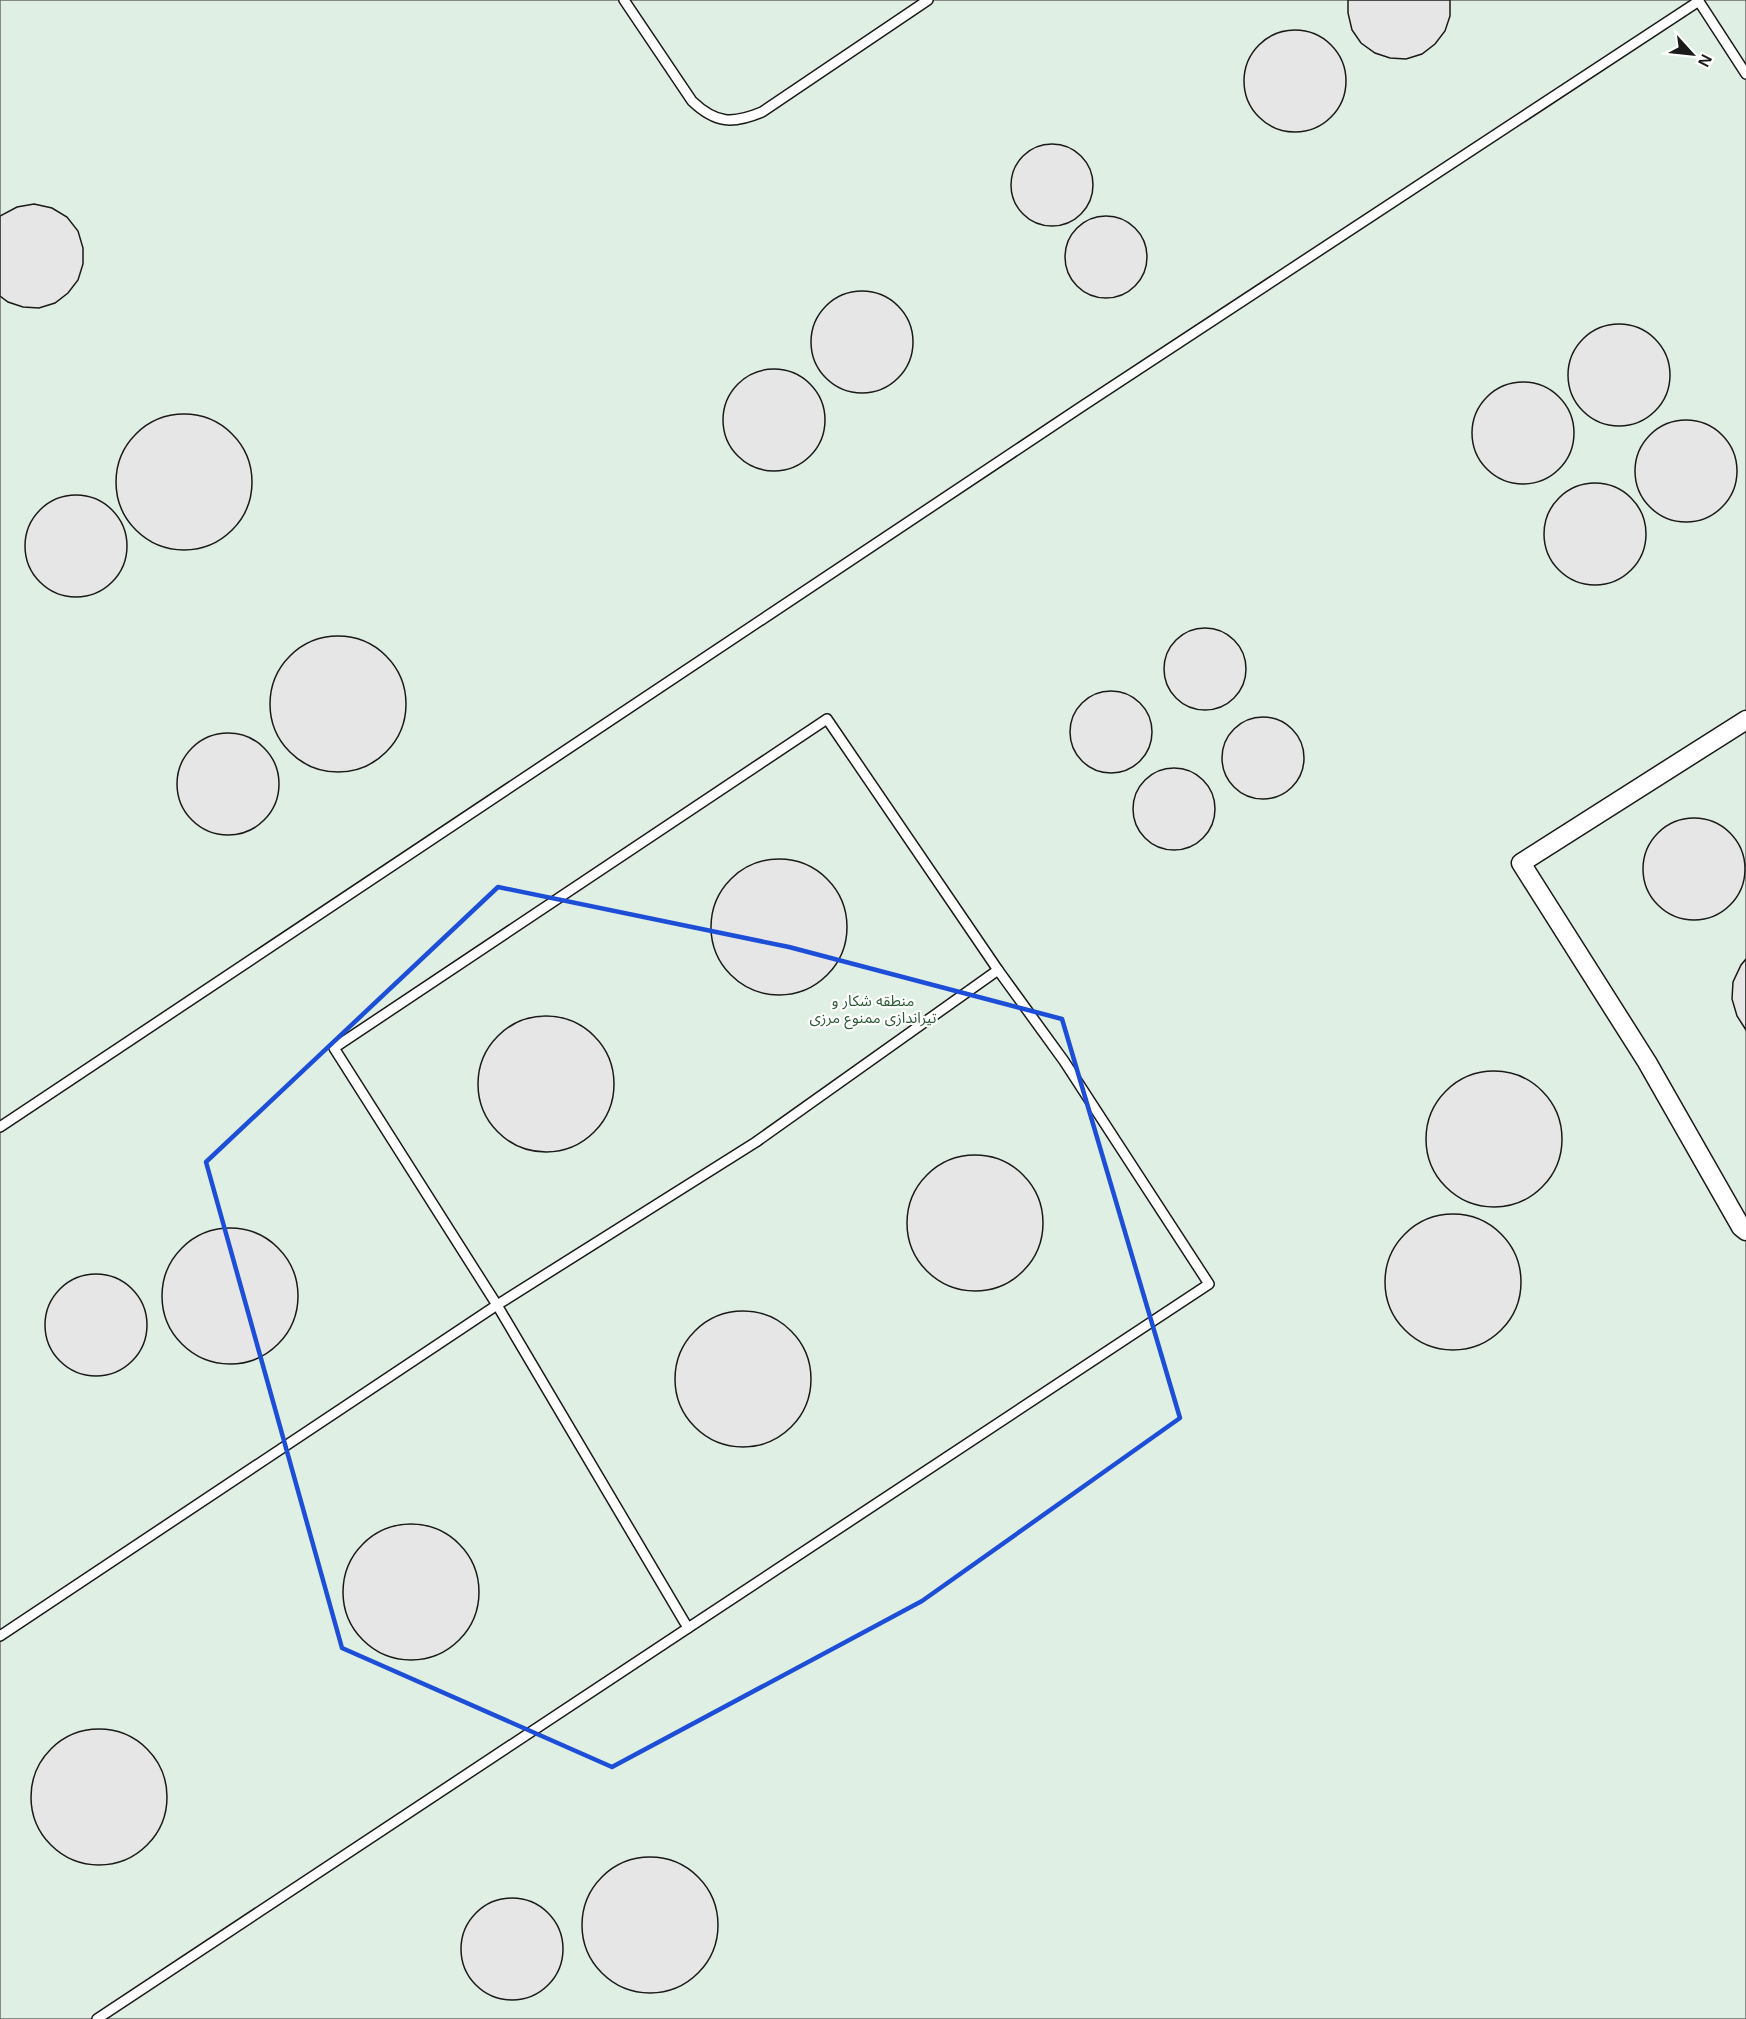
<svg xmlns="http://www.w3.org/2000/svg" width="1746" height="2019" font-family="Helvetica,'Noto Sans Arabic',sans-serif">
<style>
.green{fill:#e0efe3;stroke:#6a6a6a;stroke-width:1.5}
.building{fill:#e6e6e6;stroke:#1a1a1a;stroke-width:1.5}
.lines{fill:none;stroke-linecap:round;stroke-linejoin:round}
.lane-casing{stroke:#1a1a1a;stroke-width:12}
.street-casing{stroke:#1a1a1a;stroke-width:21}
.lane{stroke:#fff;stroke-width:9}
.street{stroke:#fff;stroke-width:18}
.marked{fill:none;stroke:#1d4ed8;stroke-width:4.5;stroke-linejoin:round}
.labels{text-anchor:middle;stroke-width:4.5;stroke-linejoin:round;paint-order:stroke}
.park-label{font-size:15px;fill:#2b5a34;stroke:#fff}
</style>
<rect width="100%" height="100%" fill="#fff"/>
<rect class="green" x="0" y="0" width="1746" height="2019"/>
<g class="building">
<path d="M1348,0H1450V16L1445,31L1435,44L1422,54L1406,59L1390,58L1375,53L1361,43L1352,30L1348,13Z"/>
<circle cx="1295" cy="81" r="51"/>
<circle cx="1052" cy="185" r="41"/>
<path d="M34,204L52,208L67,217L78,231L83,248V264L78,280L68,293L55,303L39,308L23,307L8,302L0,296V216L17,207Z"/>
<circle cx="1106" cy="257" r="41"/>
<circle cx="862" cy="342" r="51"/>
<circle cx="1619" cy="375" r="51"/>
<circle cx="774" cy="420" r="51"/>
<circle cx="1523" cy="433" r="51"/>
<circle cx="184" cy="482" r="68"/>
<circle cx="1686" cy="471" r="51"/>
<circle cx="1595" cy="534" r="51"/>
<circle cx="76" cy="546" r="51"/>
<circle cx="1205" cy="669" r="41"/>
<circle cx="338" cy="704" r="68"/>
<circle cx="1111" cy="732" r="41"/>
<circle cx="1263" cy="758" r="41"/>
<circle cx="228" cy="784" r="51"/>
<circle cx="1174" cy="809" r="41"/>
<circle cx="1694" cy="869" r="51"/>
<circle cx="779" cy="927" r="68"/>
<path d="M1746,959V1030L1737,1016L1732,999L1733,982L1741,965Z"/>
<circle cx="546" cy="1084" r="68"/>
<circle cx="1494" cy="1139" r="68"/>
<circle cx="975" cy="1223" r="68"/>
<circle cx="1453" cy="1282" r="68"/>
<circle cx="230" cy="1296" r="68"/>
<circle cx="96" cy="1325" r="51"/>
<circle cx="743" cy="1379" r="68"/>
<circle cx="411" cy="1592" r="68"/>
<circle cx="99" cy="1797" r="68"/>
<circle cx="650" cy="1925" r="68"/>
<circle cx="512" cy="1949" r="51"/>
</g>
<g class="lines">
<defs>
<g id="lane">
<path d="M624,0L692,101C716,124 733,124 762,112L928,0"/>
<path d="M1698,0L1746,74"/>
<path d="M827,719L998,970L1064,1061L1209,1284L688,1628L497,1305L334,1048Z"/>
<path d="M0,1127L1081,407L1699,1"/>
<path d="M0,1636L497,1305L756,1142L998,970"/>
<path d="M97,2019L688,1628"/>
</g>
<path id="street" d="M1746,720L1521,863L1647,1062L1741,1227L1746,1231"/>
</defs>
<use href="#lane" class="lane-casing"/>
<use href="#street" class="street-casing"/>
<use href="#lane" class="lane"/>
<use href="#street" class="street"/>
</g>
<path class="marked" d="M498,887L789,947L1062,1019L1180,1418L922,1601L612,1767L342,1648L206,1162Z"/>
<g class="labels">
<g class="park-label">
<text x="873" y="1006">منطقه شکار و<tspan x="873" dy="17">تیراندازی ممنوع مرزی</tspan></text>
</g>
</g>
<g transform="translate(1692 54) rotate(117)" stroke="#ffffff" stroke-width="4.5" paint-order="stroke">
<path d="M0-4.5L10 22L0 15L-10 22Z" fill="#1a1a1a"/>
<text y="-9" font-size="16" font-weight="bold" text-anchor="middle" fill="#1a1a1a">N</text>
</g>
</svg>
